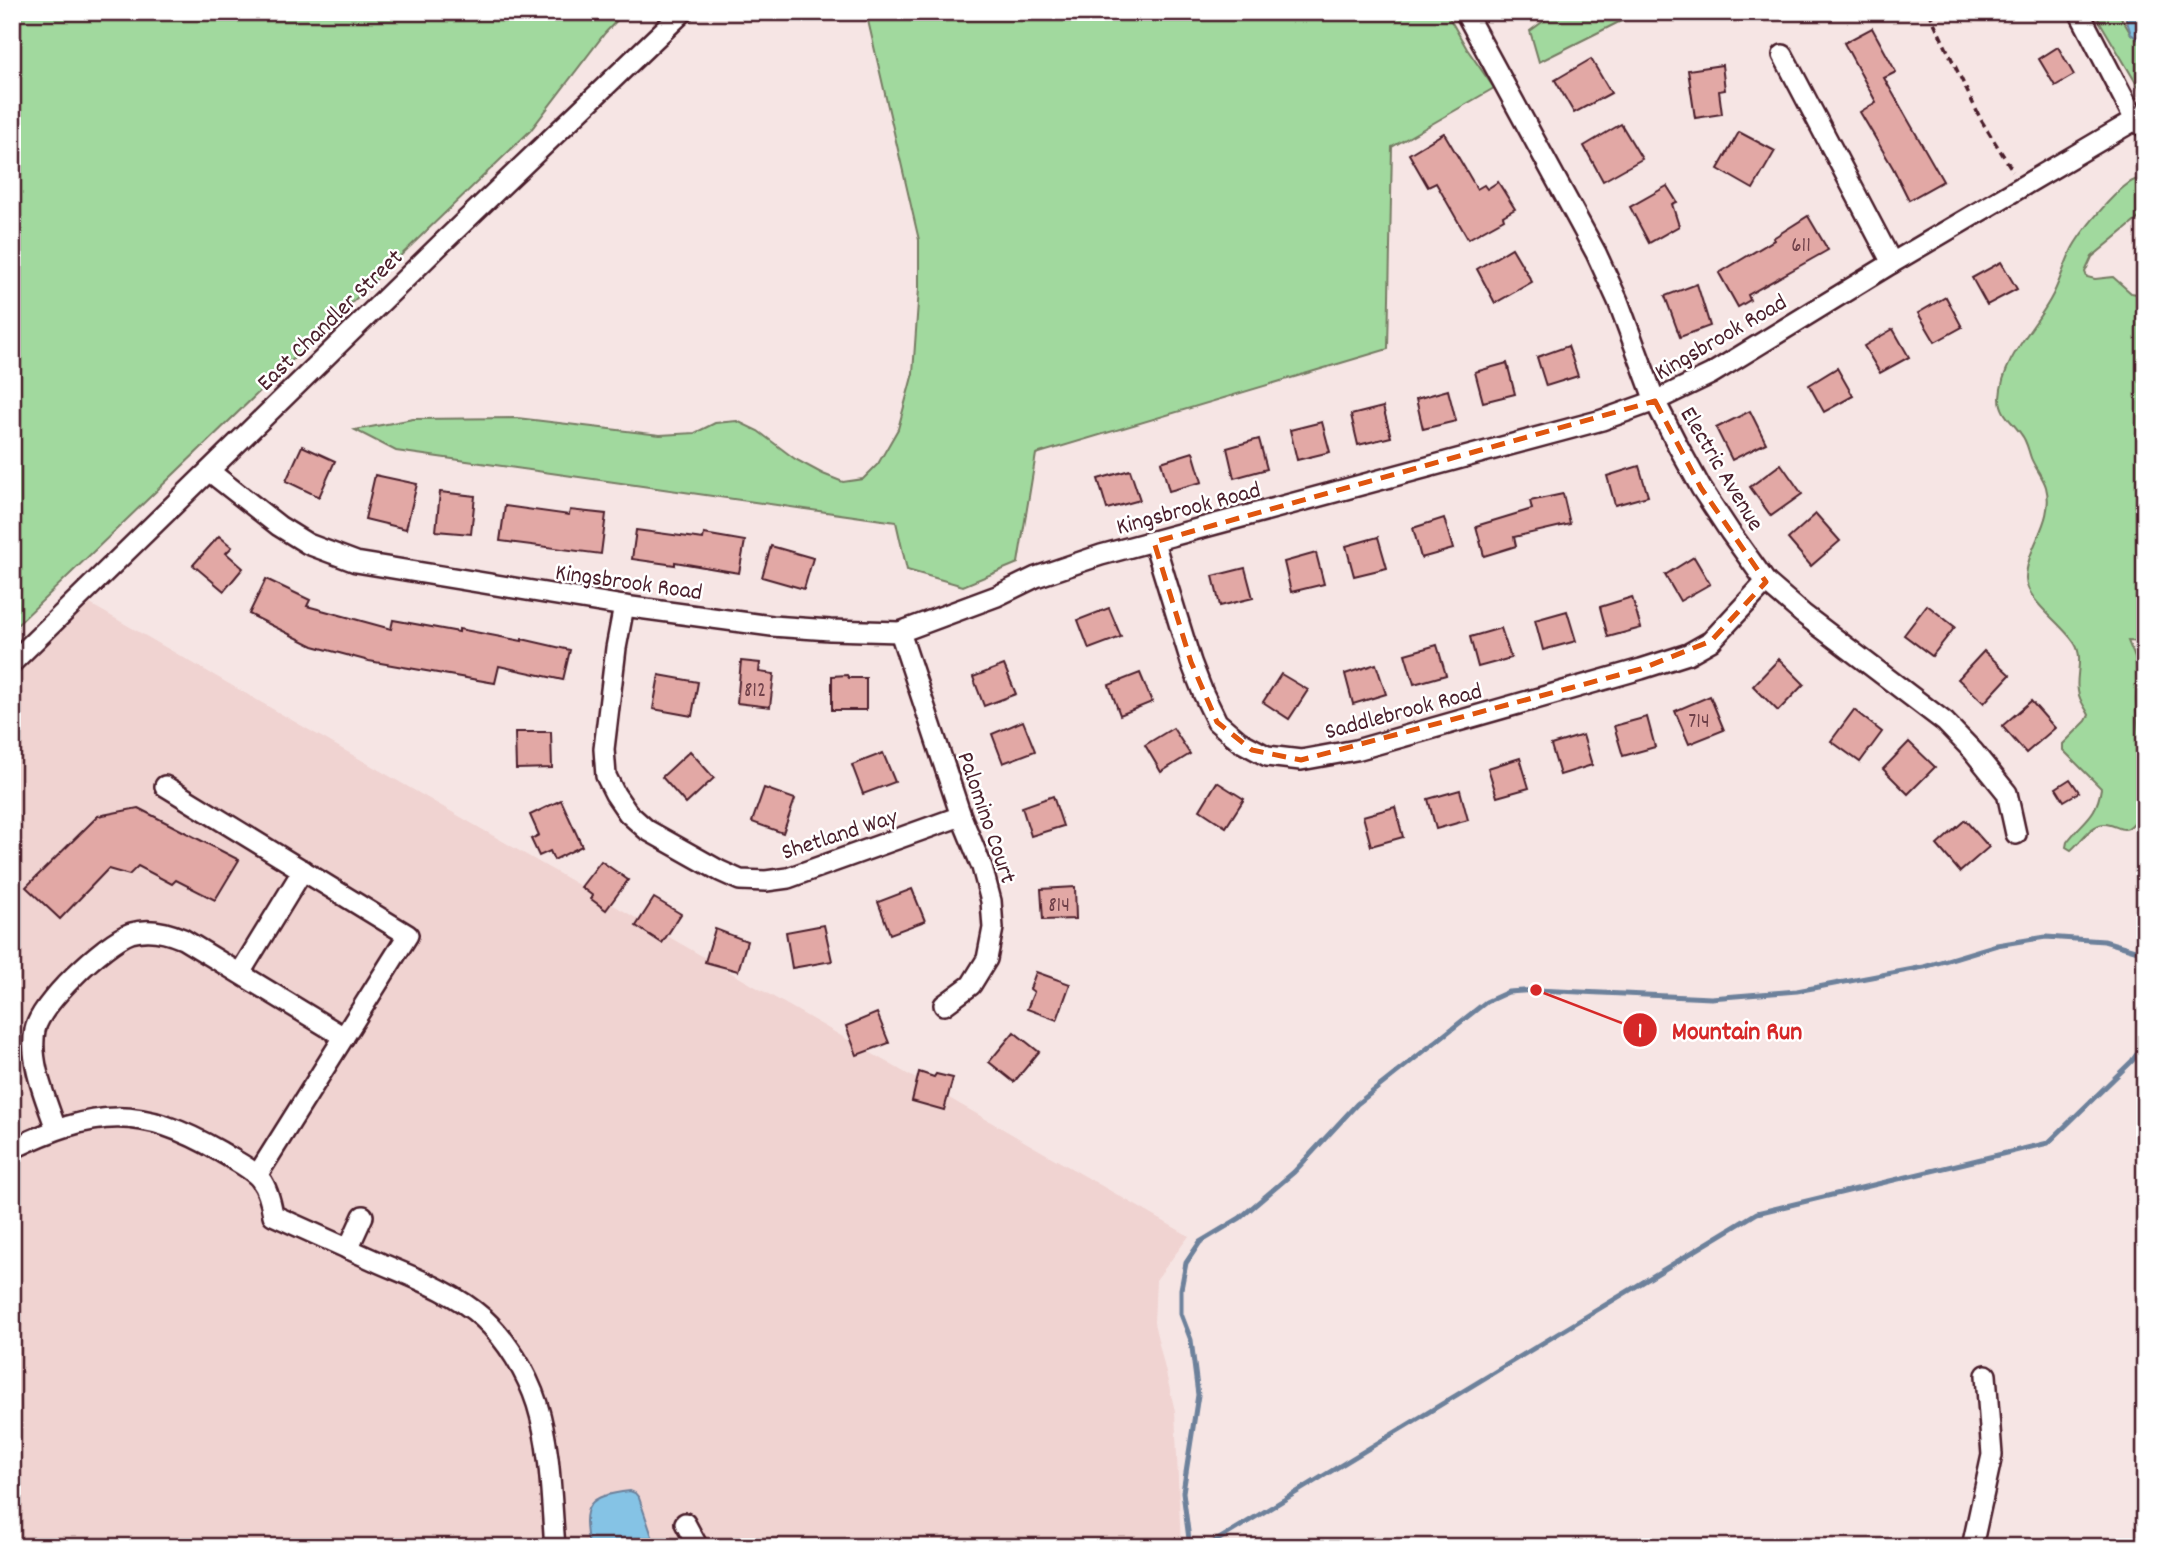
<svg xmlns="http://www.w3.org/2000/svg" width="2157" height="1559" font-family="Dekko,sans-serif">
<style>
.built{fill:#f0d3d1}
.green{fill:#a1d99e;stroke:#767c64;stroke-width:2}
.water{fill:#85c3e5;stroke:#6d819b;stroke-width:2}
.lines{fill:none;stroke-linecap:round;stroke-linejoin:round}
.stream{stroke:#6d819b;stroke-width:5}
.building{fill:#e2a8a5;stroke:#4a1f2b;stroke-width:2}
.minor-casing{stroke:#4a1f2b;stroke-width:24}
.path{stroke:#4a1f2b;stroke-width:3.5;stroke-dasharray:7 5;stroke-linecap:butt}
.minor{stroke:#fff;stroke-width:19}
.marked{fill:none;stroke:#e0560e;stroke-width:5;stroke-dasharray:14 9;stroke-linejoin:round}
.labels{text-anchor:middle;stroke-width:5;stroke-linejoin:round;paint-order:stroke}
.number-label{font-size:21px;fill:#70414a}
.street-label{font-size:24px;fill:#4a1f2b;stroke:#fff}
.leader{fill:none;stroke:#d62828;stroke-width:2.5}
.callout-dot{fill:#d62828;stroke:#fff;stroke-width:2.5}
.mark-label{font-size:21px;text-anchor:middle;font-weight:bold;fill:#fff}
.callout-label{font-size:26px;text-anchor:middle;font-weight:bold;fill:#d62828;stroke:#fff;stroke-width:5;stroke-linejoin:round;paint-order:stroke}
</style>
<rect width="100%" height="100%" fill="#f6e5e4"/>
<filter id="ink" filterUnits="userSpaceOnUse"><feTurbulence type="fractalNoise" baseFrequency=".0143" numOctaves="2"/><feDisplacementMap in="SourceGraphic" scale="14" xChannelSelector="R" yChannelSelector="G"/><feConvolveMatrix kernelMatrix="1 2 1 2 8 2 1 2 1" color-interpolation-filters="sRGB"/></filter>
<g filter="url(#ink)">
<path class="built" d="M78,597L1189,1236L1156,1280L1154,1323L1175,1411L1181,1547H12V669Z"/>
<g class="green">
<path d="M12,12H625L605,33L530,131L12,630Z"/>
<path d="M866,12H1446L1467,49L1494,88L1392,147L1388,349L1036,454L1018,563L963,586L907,570L896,522L396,451L355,430L413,419L517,418L660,435L695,433L715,423L737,421L758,431L795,459L823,474L843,482L863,479L878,464L898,429L913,373L919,288V240Z"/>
<path d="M1556,12H1639L1539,62L1530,31Z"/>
<path d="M2094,12H2118L2131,34L2141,40L2145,37V98Z"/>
<path d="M2138,179L2145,180V213L2092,257L2085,272L2087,277L2095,279L2113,277L2131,293L2145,295V642L2128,641C2131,649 2136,657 2137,666C2140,677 2135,691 2136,703C2138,731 2152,803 2133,824C2123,836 2115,823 2104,824C2090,825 2081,842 2071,850L2066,847L2067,842C2083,820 2097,817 2101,788L2063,750V744L2086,721L2089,715C2085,707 2079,700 2078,691C2075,676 2084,658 2075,644C2063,624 2025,600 2026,578C2027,545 2055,521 2046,487C2043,477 2035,468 2031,458C2028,450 2027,441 2021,434C2013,422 2000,414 2000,398C2002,359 2032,332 2050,300C2060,283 2064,264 2073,247C2082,231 2121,182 2138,179Z"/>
</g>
<g class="water">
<path d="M2124,12H2145V37L2139,40L2131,34Z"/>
<path d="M630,1491L635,1493L639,1498L653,1539L659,1547H589C581,1504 587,1496 630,1491Z"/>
</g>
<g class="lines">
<g class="stream">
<path d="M1190,1547L1183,1492L1198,1395L1191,1340L1181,1314V1289L1186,1263L1200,1242L1240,1218L1294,1172L1357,1104L1486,1002L1508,992L1536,990L1711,998L1797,991L1924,967L1997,945L2046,937L2104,941L2145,953"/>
<path d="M1206,1547L1757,1213L2048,1143L2132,1061L2145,1043"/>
</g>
</g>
<g class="building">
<path d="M1872,28L1896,72L1884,78L1943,181L1909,200L1893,168L1860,112L1876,102L1844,43Z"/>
<path d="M2058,47L2074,75L2055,86L2039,59Z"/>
<path d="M1591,59L1611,93L1574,113L1555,80Z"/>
<path d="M1722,65L1725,90L1719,91L1722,114L1695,118L1688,70Z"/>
<path d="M1621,124L1642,159L1603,181L1584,146Z"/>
<path d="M1739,132L1775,151L1753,189L1718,169Z"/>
<path d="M1444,133L1477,189L1484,185L1487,189L1498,182L1515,209L1503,216L1504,219L1468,239L1436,183L1428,187L1409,154Z"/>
<path d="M1667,186L1677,202L1672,204L1679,226L1649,243L1630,207Z"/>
<path d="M1808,216L1828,250L1748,295L1750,300L1738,307L1719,273L1774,240L1773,238Z"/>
<path d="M1512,248L1532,282L1495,303L1477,269Z"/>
<path d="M2001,262L2017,289L1987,305L1972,278Z"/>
<path d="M1697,284L1710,326L1680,337L1665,296Z"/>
<path d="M1946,297L1962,327L1935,342L1918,313Z"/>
<path d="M1893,329L1909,357L1880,373L1864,346Z"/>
<path d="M1568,346L1578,376L1546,386L1537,357Z"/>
<path d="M1507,363L1515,394L1483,402L1475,372Z"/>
<path d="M1837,368L1853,396L1824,412L1809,385Z"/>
<path d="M1448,390L1456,421L1423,429L1416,399Z"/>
<path d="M1383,407L1391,437L1358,445L1351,415Z"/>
<path d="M1750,411L1766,443L1732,460L1716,428Z"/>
<path d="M1322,422L1330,452L1297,460L1290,430Z"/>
<path d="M1259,439L1267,469L1234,478L1227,448Z"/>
<path d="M302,446L335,461L319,497L286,481Z"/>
<path d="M1193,452L1202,482L1169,491L1161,462Z"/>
<path d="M1781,464L1802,494L1771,516L1750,487Z"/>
<path d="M1639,466L1648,496L1615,505L1607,476Z"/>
<path d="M1130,470L1140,500L1107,509L1098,479Z"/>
<path d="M375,475L417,484L406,529L365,519Z"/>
<path d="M440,492L475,496L471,534L436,531Z"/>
<path d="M1563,494L1570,524L1514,537L1516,546L1484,556L1476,526L1532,509L1530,501Z"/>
<path d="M505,506L569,515L570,510L606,514L601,554L500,541Z"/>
<path d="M1816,514L1840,541L1811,566L1788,539Z"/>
<path d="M1444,518L1453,549L1421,558L1413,528Z"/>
<path d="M636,530L703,539L704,534L745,541L739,573L675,562V565L632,559Z"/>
<path d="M219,536L232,547L226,553L243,568L224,591L193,565Z"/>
<path d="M1378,537L1387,568L1354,576L1346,546Z"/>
<path d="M771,546L813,558L804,589L762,577Z"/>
<path d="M1316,553L1324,584L1291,592L1284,562Z"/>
<path d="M1694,557L1710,584L1680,601L1665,575Z"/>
<path d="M1245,568L1253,598L1220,606L1213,576Z"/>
<path d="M266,579L310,600L307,606L391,629L393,620L459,632V629L522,641V639L570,650L563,680L499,666L495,683L369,661L313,646L249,614Z"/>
<path d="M1632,597L1641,628L1608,637L1600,607Z"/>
<path d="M1927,605L1955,627L1932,656L1904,635Z"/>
<path d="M1109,608L1121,637L1089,649L1078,620Z"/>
<path d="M1567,611L1576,641L1543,650L1535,620Z"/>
<path d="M1501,628L1511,658L1478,667L1470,637Z"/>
<path d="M1437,645L1446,675L1414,684L1405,654Z"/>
<path d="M1984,651L2010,675L1984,703L1958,679Z"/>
<path d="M1779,659L1804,684L1778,711L1753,686Z"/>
<path d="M741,661L760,663L759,672L774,674L770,707L737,703Z"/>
<path d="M1376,664L1386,694L1353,704L1345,674Z"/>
<path d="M1004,665L1016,694L984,706L973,677Z"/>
<path d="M1140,673L1152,702L1120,715L1109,685Z"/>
<path d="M1281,674L1308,690L1289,719L1263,702Z"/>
<path d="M659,675L698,682L692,716L653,709Z"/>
<path d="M847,675L849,678H866V710H832V676Z"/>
<path d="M1710,696L1724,730L1689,744L1675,711Z"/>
<path d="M2031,701L2055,728L2026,753L2002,726Z"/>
<path d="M1854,710L1882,732L1860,762L1831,741Z"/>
<path d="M1647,717L1655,747L1623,756L1614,726Z"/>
<path d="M1023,721L1035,751L1003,763L992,734Z"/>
<path d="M1173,728L1190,754L1161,772L1145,745Z"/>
<path d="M515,732H551L552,768L516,769Z"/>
<path d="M1583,735L1592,765L1560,775L1551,745Z"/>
<path d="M1909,742L1935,767L1908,794L1883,769Z"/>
<path d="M690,751L714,778L686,804L662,777Z"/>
<path d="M883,753L895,782L863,794L852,765Z"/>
<path d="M1520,758L1529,788L1497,797L1488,768Z"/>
<path d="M2070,779L2079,792L2064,801L2056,788Z"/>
<path d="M1217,782L1244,799L1226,827L1200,810Z"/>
<path d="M764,788L795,799L783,833L752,822Z"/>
<path d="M1460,790L1468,820L1436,829L1428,799Z"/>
<path d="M1053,796L1063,826L1031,836L1022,807Z"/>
<path d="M561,800L582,846L554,860L550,851L539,856L531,839L539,835L530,815Z"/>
<path d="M1395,807L1403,837L1371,846L1363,816Z"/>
<path d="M138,808L239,860L215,900L176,880L172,884L138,866L129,875L108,869L60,919L26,887L98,816Z"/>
<path d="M1965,820L1989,847L1960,872L1937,845Z"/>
<path d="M601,861L628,880L606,910L591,899L593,896L581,887Z"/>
<path d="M1075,887L1076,919L1043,920L1041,889Z"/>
<path d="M912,889L925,921L890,934L878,902Z"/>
<path d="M654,898L681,914L662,943L636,926Z"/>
<path d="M824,925L832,961L792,968L786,932Z"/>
<path d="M715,929L747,941L738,971L705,962Z"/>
<path d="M1036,972L1070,984L1057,1020L1027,1009L1034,992L1030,989Z"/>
<path d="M877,1013L889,1043L857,1055L846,1026Z"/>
<path d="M1014,1032L1039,1052L1014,1082L989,1062Z"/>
<path d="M919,1072L934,1077L936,1074L953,1078L944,1110L912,1101Z"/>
</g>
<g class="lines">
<defs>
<g id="minor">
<path d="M1465,12L1596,253L1618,301L1655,401L1679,448L1701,488L1730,532L1766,582L1803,614L1945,722L1973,751L2007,793L2016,834"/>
<path d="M2079,12L2135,120L2144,127"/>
<path d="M1783,55L1892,263"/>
<path d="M209,471L279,526L308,544L356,562L624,606L772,626L830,630L900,632L997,596L1036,577L1101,555L1602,420L1655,401L1711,374L1892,263L2135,120"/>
<path d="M1154,542L1191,662L1203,693L1217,722L1239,741L1267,756L1301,760L1356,750L1641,669L1688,654L1711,641L1766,582"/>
<path d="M624,606L616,648L604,749L606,776L615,794L628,813L647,830L720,871L740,880L766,881L788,878L961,816"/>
<path d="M900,632L961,816L982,867L991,901L993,928L987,959L971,985L944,1005"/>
<path d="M12,663L441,244L683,12"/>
<path d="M165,786L408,935L258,1174"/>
<path d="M240,973L303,870"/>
<path d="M56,1129C46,1099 29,1063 35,1030C40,1004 105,942 131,933C148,928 167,932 183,939L344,1037"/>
<path d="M12,1149C95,1109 140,1105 221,1152C255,1173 266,1173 273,1215C308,1231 344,1247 380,1263C415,1278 454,1292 483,1318C507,1340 527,1373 537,1404C551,1449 551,1500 555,1547"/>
<path d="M348,1249L363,1216"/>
<path d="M685,1523L698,1547"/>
<path d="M1972,1547L1992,1455L1986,1375"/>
</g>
</defs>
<use href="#minor" class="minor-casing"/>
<g class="path">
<path d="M1929,12L1981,120L2013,171"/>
<path d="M1382,1547L1386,1543"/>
</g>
<use href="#minor" class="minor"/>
</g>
</g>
<path class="marked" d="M1655,401L1701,488L1766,582L1711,641L1641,669L1301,760L1252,750L1217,722L1191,662L1154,542Z"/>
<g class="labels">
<g class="number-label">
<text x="1801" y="251">611</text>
<text x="755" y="696">812</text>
<text x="1699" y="727">714</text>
<text x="1059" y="911">814</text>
</g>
<g class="street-label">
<text transform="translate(329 319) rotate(-44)" y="8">East Chandler Street</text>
<text transform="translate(1720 336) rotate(-30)" y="8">Kingsbrook Road</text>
<text transform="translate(1723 468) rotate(59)" y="8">Electric Avenue</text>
<text transform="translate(1188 507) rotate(-15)" y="8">Kingsbrook Road</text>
<text transform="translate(629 581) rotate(8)" y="8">Kingsbrook Road</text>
<text transform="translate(1403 710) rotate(-15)" y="8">Saddlebrook Road</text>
<text transform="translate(988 817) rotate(71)" y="8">Palomino Court</text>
<text transform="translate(839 833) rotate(-18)" y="8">Shetland Way</text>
</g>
</g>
<path class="leader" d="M1536 990L1640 1030"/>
<g class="callout-dot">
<circle cx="1536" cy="990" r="7"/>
<circle cx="1640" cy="1030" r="18"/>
</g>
<g class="mark-label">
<text x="1640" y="1037">1</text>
</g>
<g class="callout-label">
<text x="1737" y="1039">Mountain Run</text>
</g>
<rect width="2157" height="1559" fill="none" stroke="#fff" stroke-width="42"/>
<rect x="21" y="21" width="2115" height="1517" fill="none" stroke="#4a1f2b" stroke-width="2.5" filter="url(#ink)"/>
</svg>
